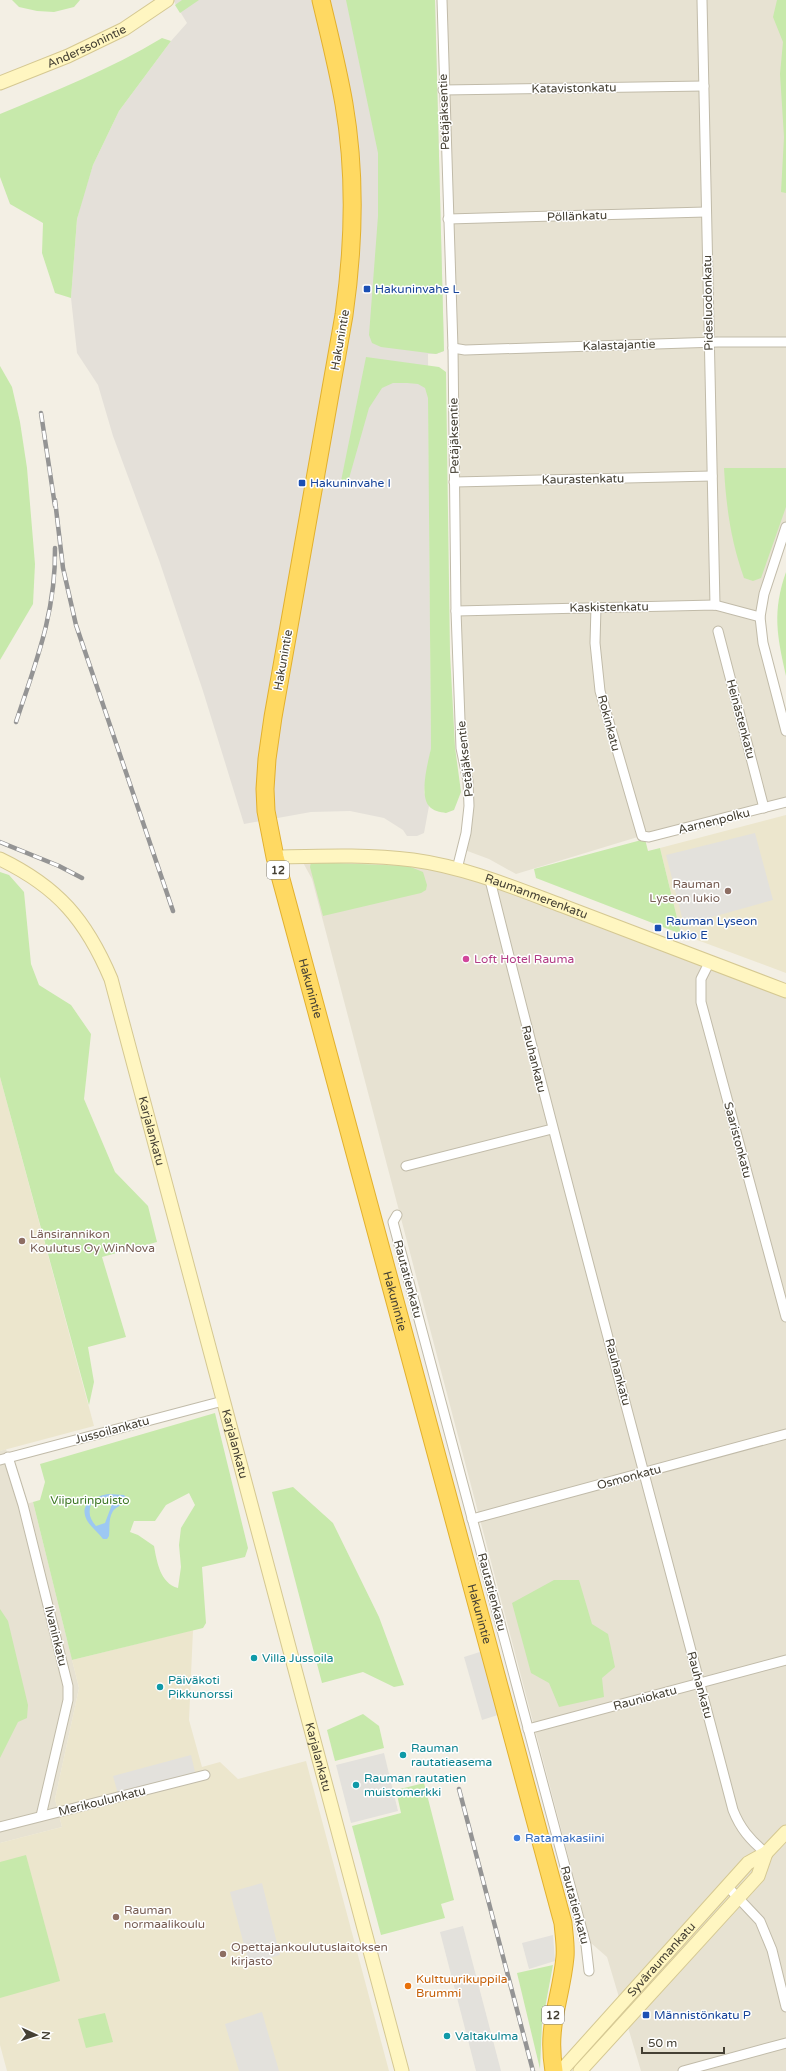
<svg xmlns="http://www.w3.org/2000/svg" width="786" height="2071" font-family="'Varela Round',sans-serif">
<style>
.residential{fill:#e7e2d2}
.industrial{fill:#e4e0d9}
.education{fill:#ece6cd}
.green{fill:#c7e9ab;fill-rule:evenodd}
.parking{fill:#e3e1dc}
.water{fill:#9dc8f2;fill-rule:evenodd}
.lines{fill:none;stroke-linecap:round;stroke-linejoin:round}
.street-casing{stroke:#c1bba9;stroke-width:11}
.secondary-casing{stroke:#d5c892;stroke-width:15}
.highway-casing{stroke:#e2b02e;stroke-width:19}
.street{stroke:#fff;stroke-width:9}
.secondary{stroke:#fff6c1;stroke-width:13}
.highway{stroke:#ffd962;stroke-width:17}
.rail-casing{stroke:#949494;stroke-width:4.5}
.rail{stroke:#fff;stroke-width:3;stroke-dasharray:9;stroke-linecap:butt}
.transit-dot{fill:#1a4fb4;stroke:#fff;stroke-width:1.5}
.education-dot{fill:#8d6e63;stroke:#fff;stroke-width:1.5}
.hotel-dot{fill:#d1479c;stroke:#fff;stroke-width:1.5}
.culture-dot{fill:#0f9aa8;stroke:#fff;stroke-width:1.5}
.shop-dot{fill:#3f7fe0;stroke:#fff;stroke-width:1.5}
.food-dot{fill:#e8710a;stroke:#fff;stroke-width:1.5}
.labels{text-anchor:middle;stroke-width:3;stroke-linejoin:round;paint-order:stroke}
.shield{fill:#fff;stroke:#7d7971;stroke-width:1}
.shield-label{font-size:11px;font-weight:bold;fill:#454034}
.street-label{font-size:12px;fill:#454034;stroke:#fff}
.transit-label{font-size:12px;fill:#164399;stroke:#fff;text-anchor:start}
.education-label{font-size:12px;fill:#785e54;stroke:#fff;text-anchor:start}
.hotel-label{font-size:12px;fill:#b23c85;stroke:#fff;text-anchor:start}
.park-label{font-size:12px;fill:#3d7825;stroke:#fff}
.culture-label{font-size:12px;fill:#0d838f;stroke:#fff;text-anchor:start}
.shop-label{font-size:12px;fill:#366cbe;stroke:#fff;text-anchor:start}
.food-label{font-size:12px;fill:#c56008;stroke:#fff;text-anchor:start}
</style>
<rect width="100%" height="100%" fill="#f3efe4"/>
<g class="residential">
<path d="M442,0H786V527L760,617L786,731V802L641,836L516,874L489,859L462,849L469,806L461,748Z"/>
<path d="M300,857L457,869L786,991V2071H641L607,1957L591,1943L312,879Z"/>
<path d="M6,1449L23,1505L33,1502L79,1688L55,1799L62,1827L0,1843V1451Z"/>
</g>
<path class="industrial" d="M173,0H435L444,351L436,354H428L431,748L424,792L429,806L424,833L417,836H407L403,830L384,818L350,811L311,812L244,824L203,691L159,560L113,436L98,385L77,353L71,298L77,219L82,200L93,165L119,111L171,41L187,23Z"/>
<g class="education">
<path d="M786,815V973L681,934L660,848Z"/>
<path d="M0,1077L94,1426L0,1451Z"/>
<path d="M193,1630L189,1720L202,1767L220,1762L238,1779L306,1761L389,2071H7L0,2045V1843L62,1827L55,1799L79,1688L72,1660Z"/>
</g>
<g class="green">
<path d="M12,0H80L74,7L54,12L37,11L19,7Z"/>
<path d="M182,0H199L180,13L175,5Z"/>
<path d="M346,0H435L444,351L436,354L381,347L372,343L369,335L378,216V153Z"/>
<path d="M777,0H786V193L781,192L784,137L780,74L783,42L773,17Z"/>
<path d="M162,38L171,41L119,111L93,165L77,219L71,298L55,293L42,253L43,223L10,204L0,177V114C55,91 111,69 162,38Z"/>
<path d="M366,357L439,367L446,372L450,653L455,747L461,792L454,810L446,813C440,812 433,811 429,806C419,794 428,763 431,748L428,398L425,388L418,384L407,383H393L382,388L369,408L348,482L340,486Z"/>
<path d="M0,366L12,387L20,422L27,468L35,564L33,604L0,660Z"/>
<path d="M724,468H786V507L761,578L753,581L744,578C731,542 726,506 724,468Z"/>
<path d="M786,572V676C777,636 772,612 786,572Z"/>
<path d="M645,839L648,851L660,848L681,934L536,878L534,869Z"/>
<path d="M311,862L408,866L423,872L427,885L426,890L421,893L323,916L310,867Z"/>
<path d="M0,872L9,875L24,892L31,964L39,985L71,1005L91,1034L84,1099L115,1172L148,1206L157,1242L102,1257L126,1337L88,1347L94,1382L89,1405L0,1077Z"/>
<path d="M215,1413L248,1548L245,1557L202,1567L206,1623L203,1628L72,1660L33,1502L40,1500L45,1482L40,1464ZM189,1493L195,1505L181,1528L179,1545L181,1567L178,1588C160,1583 157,1562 154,1546L138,1535L130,1532L134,1521H155L166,1505Z"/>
<path d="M293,1487L333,1523L379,1617L404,1685L394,1687L363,1672L322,1683L272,1492Z"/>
<path d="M554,1580H579L592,1624L608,1634L615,1667L602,1678L604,1697L559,1707L549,1683L531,1673L512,1603Z"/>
<path d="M0,1609L8,1621L28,1705L27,1718L18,1722L0,1758Z"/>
<path d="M363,1714L379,1726L384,1748L335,1761L327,1730Z"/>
<path d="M424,1783L454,1900L441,1904L445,1918L381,1935L352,1826L401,1813L396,1790Z"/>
<path d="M26,1855L60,1981L0,1998V1862Z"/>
<path d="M553,1965L542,2024L540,2069L517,1973Z"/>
<path d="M105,2013L113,2042L86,2048L78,2019Z"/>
</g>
<g class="parking">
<path d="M755,833L773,900L684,925L666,855Z"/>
<path d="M483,1651L501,1714L482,1720L464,1657Z"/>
<path d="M384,1753L398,1811L351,1823L336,1765Z"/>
<path d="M191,1755L197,1781L91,1809L89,1802L118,1794L113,1776Z"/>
<path d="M262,1883L280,1955L249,1964L230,1892Z"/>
<path d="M463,1926L501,2071H476L440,1932Z"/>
<path d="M553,1935L555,1961L529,1969L522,1943Z"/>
<path d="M262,2012L279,2071H239L225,2024Z"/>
</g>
<path class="water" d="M109,1494L124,1495L126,1497C125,1505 117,1506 113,1511C108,1519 110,1528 109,1536L107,1539H103C99,1533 92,1528 88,1522C77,1505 94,1496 109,1494ZM105,1497L111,1502V1507L105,1523L96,1526C90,1519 88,1514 91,1504Z"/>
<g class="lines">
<defs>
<g id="street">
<path d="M442,0L453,348L456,611L461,748L468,781L469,806L466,833L457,869"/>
<path d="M702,0L715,605"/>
<path d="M443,90L704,86"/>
<path d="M448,219L706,212"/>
<path d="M453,348L465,350L718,342H786"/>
<path d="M454,482L712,476"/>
<path d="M786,527L764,594L760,617L763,643L786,731"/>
<path d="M596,607L595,643L600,691L642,836L649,837L786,802"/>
<path d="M456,611L715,605L760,617"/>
<path d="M718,631L764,808"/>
<path d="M490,880C567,1191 652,1500 733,1810C740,1828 750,1840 766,1853"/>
<path d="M709,963L701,979V1002L786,1317"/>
<path d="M406,1166L552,1129"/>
<path d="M397,1215L393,1222L586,1945L589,1971"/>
<path d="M8,1457L23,1505L68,1686V1700L41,1816"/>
<path d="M0,1460L223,1401"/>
<path d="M472,1519L786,1434"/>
<path d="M528,1729L786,1660"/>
<path d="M0,1827L205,1775"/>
<path d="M727,1886L760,1921L772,1950L786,2007"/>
<path d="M683,2071L786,2043"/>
</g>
<g id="secondary">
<path id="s1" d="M0,83L68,56L124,29L167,0"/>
<path id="s2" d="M275,857C321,856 367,854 413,860C465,867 515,888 563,906C637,934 711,963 786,991"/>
<path id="s3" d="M0,859C58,887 86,920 111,979L402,2071"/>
<path id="s4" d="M561,2071L748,1863L766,1853L786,1832"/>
<path d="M580,2071L758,1876L766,1853"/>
</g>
<g id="highway">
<path id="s5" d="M321,0C329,34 338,69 344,104C356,174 354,245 344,315L273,717L267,759L265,789L266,811L275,857L563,1923C564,1935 566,1946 565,1957C561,2000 546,2025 554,2071"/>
</g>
</defs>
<use href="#street" class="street-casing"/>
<use href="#secondary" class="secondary-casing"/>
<use href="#highway" class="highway-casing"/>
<use href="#street" class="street"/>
<use href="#secondary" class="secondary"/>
<use href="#highway" class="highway"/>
<defs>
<g id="rail">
<path d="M41,413L55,506"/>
<path d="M55,500L63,568L76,625L173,911"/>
<path d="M16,722C36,662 56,612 55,548"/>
<path d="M0,842L59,866L82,878"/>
<path d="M459,1789L533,2071"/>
</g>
</defs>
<use href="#rail" class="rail-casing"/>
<use href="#rail" class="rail"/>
</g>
<g class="transit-dot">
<rect x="363" y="285" width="8" height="8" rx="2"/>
<rect x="298" y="479" width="8" height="8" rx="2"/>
<rect x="654" y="924" width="8" height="8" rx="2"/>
<rect x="642" y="2011" width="8" height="8" rx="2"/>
</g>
<g class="education-dot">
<circle cx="728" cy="891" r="4"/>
<circle cx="22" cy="1241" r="4"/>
<circle cx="116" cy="1917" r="4"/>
<circle cx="223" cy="1954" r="4"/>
</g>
<circle class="hotel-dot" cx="466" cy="959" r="4"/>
<g class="culture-dot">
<circle cx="254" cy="1658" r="4"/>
<circle cx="160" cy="1687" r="4"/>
<circle cx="403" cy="1755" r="4"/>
<circle cx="356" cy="1785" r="4"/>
<circle cx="447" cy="2036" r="4"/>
</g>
<circle class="shop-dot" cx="517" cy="1838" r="4"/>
<circle class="food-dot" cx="408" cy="1986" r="4"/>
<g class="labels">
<g class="shield">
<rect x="267" y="861" width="22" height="18" rx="3"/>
<rect x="542" y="2006" width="22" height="18" rx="3"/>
</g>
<g class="shield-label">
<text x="278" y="874">12</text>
<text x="553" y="2019">12</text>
</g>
<g class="street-label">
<text dy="4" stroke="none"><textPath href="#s1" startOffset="94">Anderssonintie</textPath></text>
<text transform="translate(574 88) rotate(-1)" y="4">Katavistonkatu</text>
<text transform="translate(444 112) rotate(-92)" y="4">Petäjäksentie</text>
<text transform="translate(577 216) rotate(-2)" y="4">Pöllänkatu</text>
<text transform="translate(708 303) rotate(-91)" y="4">Pidesluodonkatu</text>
<text transform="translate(340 340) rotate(-80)" y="4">Hakunintie</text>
<text transform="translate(619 345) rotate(-2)" y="4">Kalastajantie</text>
<text transform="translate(454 436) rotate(-91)" y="4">Petäjäksentie</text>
<text transform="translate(583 479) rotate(-1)" y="4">Kaurastenkatu</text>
<text transform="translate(609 607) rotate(-1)" y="4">Kaskistenkatu</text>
<text transform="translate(283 660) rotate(-80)" y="4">Hakunintie</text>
<text transform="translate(741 719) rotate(75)" y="4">Heinästenkatu</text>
<text transform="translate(609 723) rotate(75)" y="4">Rokinkatu</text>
<text transform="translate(465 759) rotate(-96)" y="4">Petäjäksentie</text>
<text transform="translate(714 821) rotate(-14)" y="4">Aarnenpolku</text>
<text dy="4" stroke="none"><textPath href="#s2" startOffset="267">Raumanmerenkatu</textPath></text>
<text dy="4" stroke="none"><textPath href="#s5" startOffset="1004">Hakunintie</textPath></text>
<text transform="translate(534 1059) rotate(76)" y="4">Rauhankatu</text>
<text dy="4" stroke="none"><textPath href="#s3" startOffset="325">Karjalankatu</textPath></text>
<text transform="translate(738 1140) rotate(75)" y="4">Saaristonkatu</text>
<text transform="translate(408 1279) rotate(75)" y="4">Rautatienkatu</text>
<text dy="4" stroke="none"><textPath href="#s5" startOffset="1328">Hakunintie</textPath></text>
<text transform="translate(618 1372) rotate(75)" y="4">Rauhankatu</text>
<text transform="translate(112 1430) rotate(-15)" y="4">Jussoilankatu</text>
<text dy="4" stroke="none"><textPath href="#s3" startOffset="649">Karjalankatu</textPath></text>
<text transform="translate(629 1477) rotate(-15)" y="4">Osmonkatu</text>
<text transform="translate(492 1592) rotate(75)" y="4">Rautatienkatu</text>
<text dy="4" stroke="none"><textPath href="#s5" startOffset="1652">Hakunintie</textPath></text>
<text transform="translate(56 1636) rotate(76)" y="4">Ilvaninkatu</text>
<text transform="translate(700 1685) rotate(75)" y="4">Rauhankatu</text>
<text transform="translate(645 1698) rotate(-15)" y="4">Rauniokatu</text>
<text dy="4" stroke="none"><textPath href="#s3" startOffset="973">Karjalankatu</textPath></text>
<text transform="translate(102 1801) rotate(-14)" y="4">Merikoulunkatu</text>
<text transform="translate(575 1905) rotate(75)" y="4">Rautatienkatu</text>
<text dy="4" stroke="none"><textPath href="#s4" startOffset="150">Syväraumankatu</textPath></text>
</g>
<g class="transit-label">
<text x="375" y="293">Hakuninvahe L</text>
<text x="310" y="487">Hakuninvahe I</text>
<text x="666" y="925">Rauman Lyseon<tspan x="666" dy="14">Lukio E</tspan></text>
<text x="654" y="2019">Männistönkatu P</text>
</g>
<g class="education-label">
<text x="720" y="888" text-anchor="end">Rauman<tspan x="720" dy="14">Lyseon lukio</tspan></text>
<text x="30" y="1238">Länsirannikon<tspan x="30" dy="14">Koulutus Oy WinNova</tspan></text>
<text x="124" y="1914">Rauman<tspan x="124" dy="14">normaalikoulu</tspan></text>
<text x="231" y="1951">Opettajankoulutuslaitoksen<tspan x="231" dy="14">kirjasto</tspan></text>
</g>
<g class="hotel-label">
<text x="474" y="963">Loft Hotel Rauma</text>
</g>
<g class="park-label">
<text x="90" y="1504">Viipurinpuisto</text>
</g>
<g class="culture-label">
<text x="262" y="1662">Villa Jussoila</text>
<text x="168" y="1684">Päiväkoti<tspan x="168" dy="14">Pikkunorssi</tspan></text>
<text x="411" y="1752">Rauman<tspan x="411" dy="14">rautatieasema</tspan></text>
<text x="364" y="1782">Rauman rautatien<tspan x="364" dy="14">muistomerkki</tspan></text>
<text x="455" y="2040">Valtakulma</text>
</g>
<g class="shop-label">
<text x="525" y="1842">Ratamakasiini</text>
</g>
<g class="food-label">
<text x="416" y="1983">Kulttuurikuppila<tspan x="416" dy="14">Brummi</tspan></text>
</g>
</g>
<g transform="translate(36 2035) rotate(93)" stroke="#ffffff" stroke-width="3" paint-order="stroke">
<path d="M0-3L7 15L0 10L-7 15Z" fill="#454034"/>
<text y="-6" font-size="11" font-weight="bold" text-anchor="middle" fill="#454034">N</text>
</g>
<path d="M642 2047v6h82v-6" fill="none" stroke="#454034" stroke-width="2"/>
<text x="648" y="2047" font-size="12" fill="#454034" stroke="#ffffff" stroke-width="3" paint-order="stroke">50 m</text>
</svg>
